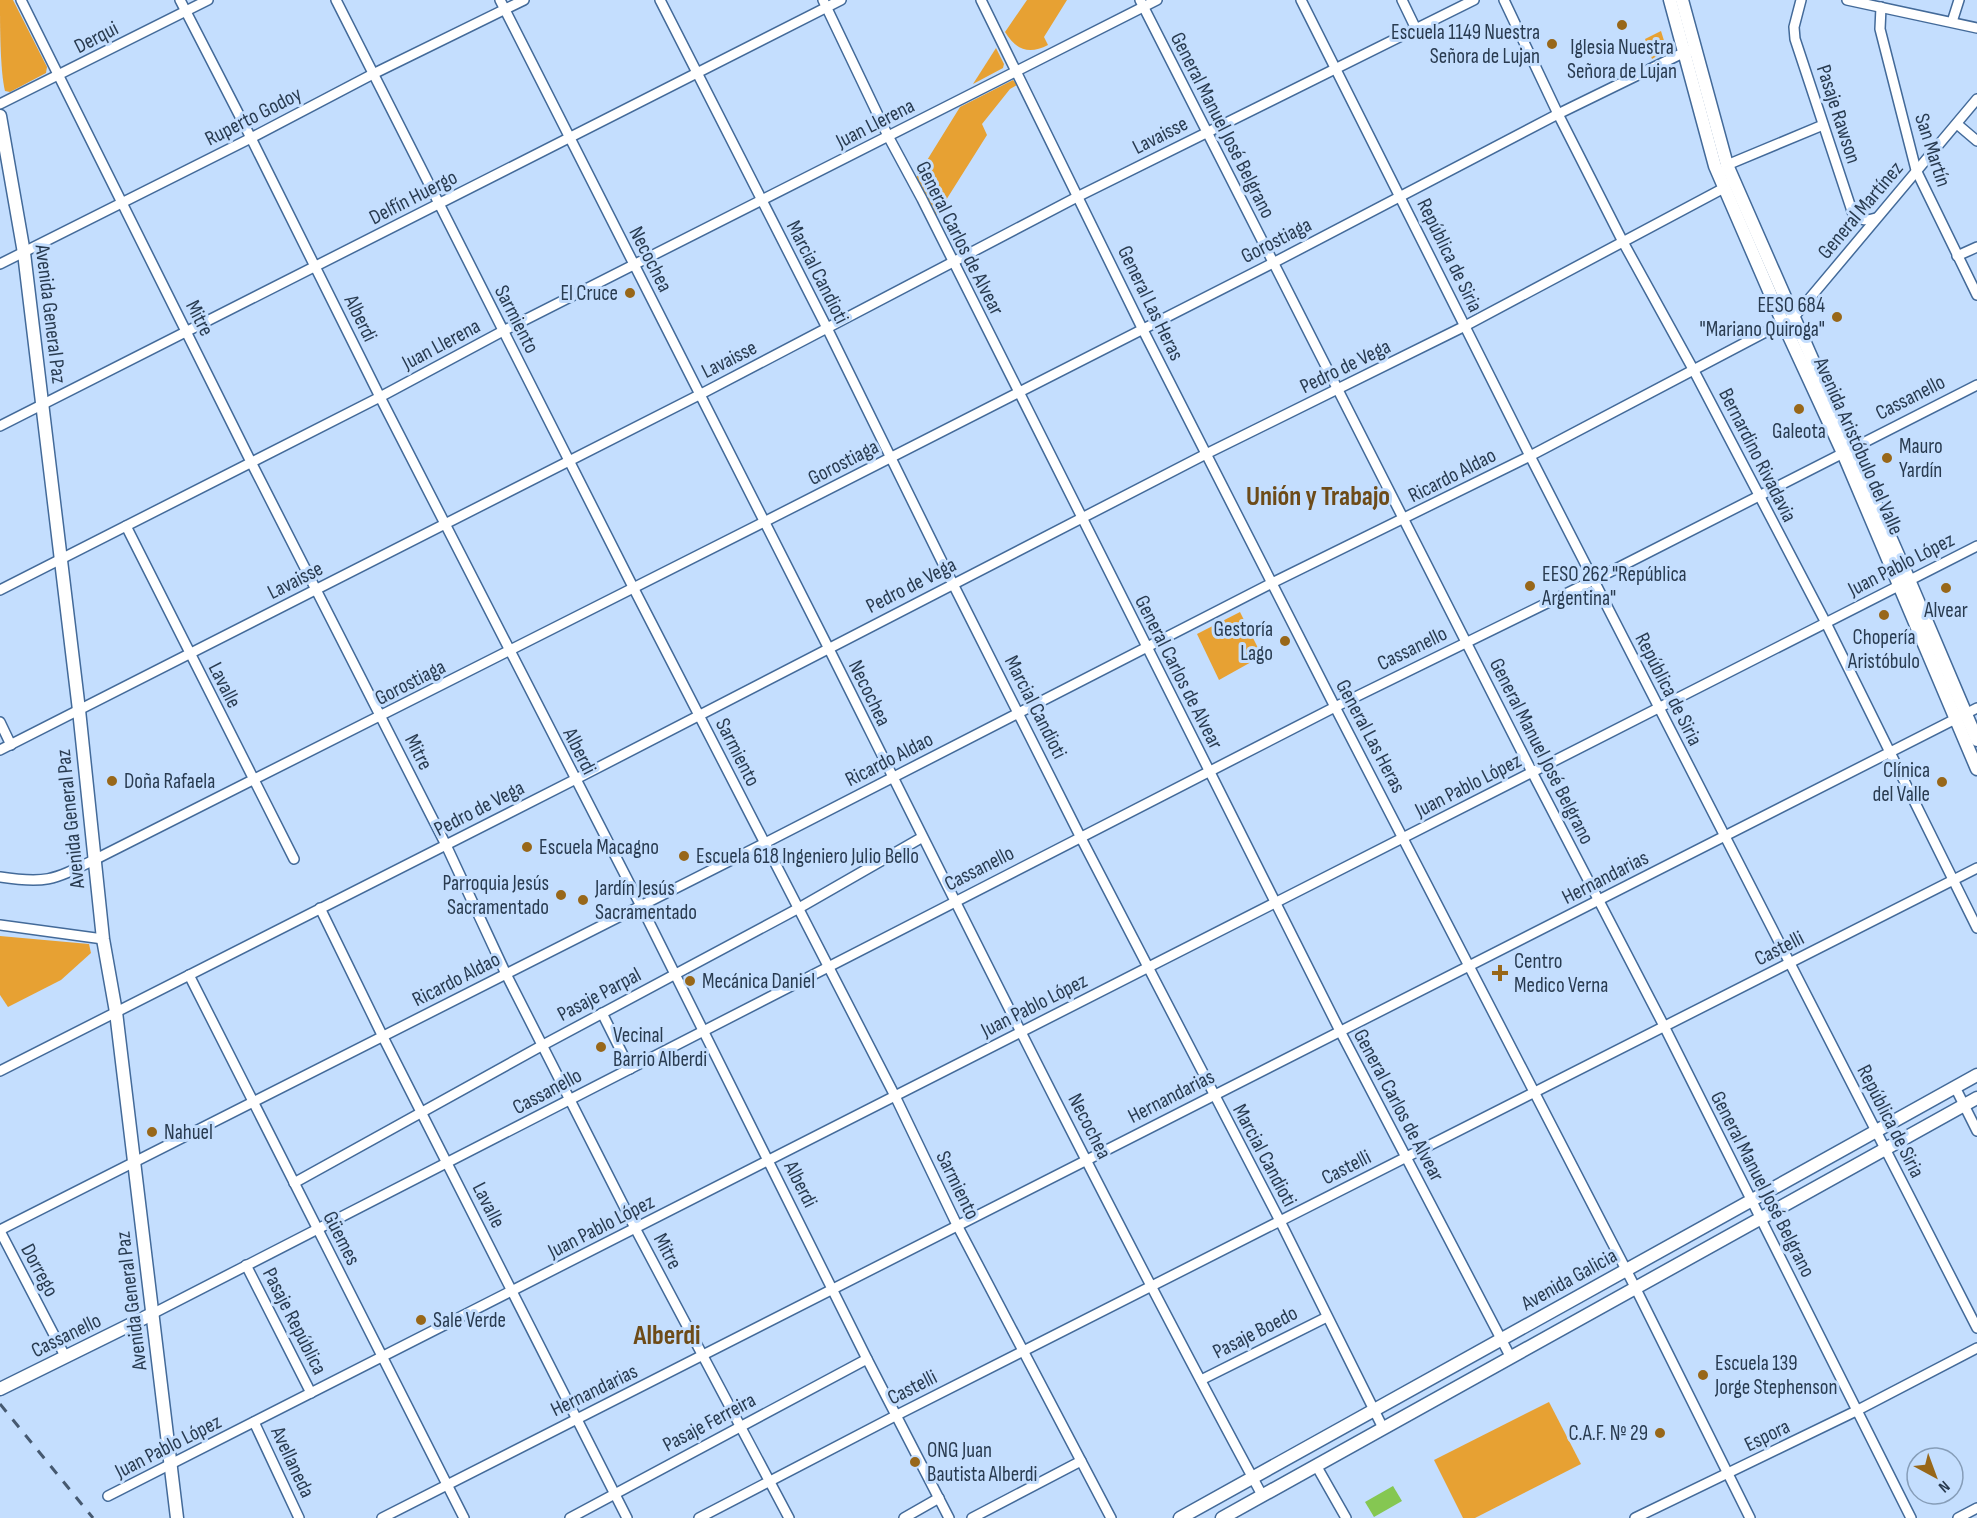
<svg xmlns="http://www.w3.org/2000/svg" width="1977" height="1518" font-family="'Sofia Sans Condensed',sans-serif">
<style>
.green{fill:#e7a133}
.water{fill:#85c752}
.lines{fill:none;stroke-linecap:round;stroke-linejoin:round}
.street-casing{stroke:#436a99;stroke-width:12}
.secondary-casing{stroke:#436a99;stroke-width:15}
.street{stroke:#fff;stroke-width:9}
.secondary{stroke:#fff;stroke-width:12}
.rail{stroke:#465970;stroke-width:3;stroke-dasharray:10 10;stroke-linecap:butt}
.poi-dot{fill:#986719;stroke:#c4defe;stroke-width:2}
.labels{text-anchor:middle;stroke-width:6;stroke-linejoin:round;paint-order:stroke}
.poi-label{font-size:21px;fill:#293b50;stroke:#c4defe;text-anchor:start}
.street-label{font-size:21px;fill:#293b50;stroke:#c4defe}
.district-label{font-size:27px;font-weight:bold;fill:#6d4b18;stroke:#c4defe}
</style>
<rect width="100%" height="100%" fill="#c4defe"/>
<g class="green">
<path d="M0,0H13L47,67L46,73L10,92L5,91C0,71 0,24 0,0Z"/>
<path d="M1027,0H1067L1044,37L1048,45C1029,55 1016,50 1005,32Z"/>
<path d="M1661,31L1667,50L1652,59L1645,39Z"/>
<path d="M996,48L1004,64L1003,68L973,84Z"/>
<path d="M1013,80L1017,85L1010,89L982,124L987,135L936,216L916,178L960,107Z"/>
<path d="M1240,612L1262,656L1219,680L1197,634Z"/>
<path d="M0,936L89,944L91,953L61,980L8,1007L0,995Z"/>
<path d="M1549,1402L1581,1464L1475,1518H1463L1434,1460Z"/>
</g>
<path class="water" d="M1393,1486L1402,1501L1374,1517L1365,1502Z"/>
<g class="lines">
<defs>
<g id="street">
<path d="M21,0L251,462L446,845L506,974L635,1228L789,1518"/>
<path d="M180,0L251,138L380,397L641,906L867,1359L949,1518"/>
<path d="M336,0L634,589L895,1096L957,1225L1111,1518"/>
<path d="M500,0C609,216 719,431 828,647C970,931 1111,1216 1262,1495"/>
<path d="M660,0L827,328L953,584L1081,838L1280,1221L1383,1428"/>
<path d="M823,0L888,136L922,199L1340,1031L1510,1356"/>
<path d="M981,0L1142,328L1335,707L1635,1287L1750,1518"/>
<path d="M1140,0L1532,772L1664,1026L1911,1518"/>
<path d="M1301,0L1530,456L1977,1328"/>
<path d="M1402,0L1416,29"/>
<path d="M1504,0L1558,114L1623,242L1693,369L1826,623L1977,928"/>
<path d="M1801,0L1794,27L1795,39L1853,214C1862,221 1866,221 1876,218"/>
<path d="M1847,0L1977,28"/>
<path d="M1881,7L1880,29L1916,170L1977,295"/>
<path d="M1952,22L1959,0"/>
<path d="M0,104L208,0"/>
<path d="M1957,124L1977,141"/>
<path d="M1726,170L1727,165L1823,125"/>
<path d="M1957,256L1977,247"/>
<path d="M0,264L251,138L373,74L524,0"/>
<path d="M0,426L841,0"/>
<path d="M126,526L294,859"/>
<path d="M0,590L380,397L503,331L1157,0"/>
<path d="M0,722L11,745"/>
<path d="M0,750L701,394L1079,196L1474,0"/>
<path d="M0,877C46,884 53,880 94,860L764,522L1273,263L1558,114L1689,50"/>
<path d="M320,908L383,1037L627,1518"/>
<path d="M0,925L103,939"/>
<path d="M189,975L464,1518"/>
<path d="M602,1013L630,1069"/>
<path d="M0,1071L574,780L1206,454L1465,326L1724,188L1725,184"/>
<path d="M1955,1087L1977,1131"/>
<path d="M294,1183L543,1045L799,908L921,838"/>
<path d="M0,1230L765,843L1272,583L1530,456L1794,317L1977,99"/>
<path d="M0,1231L65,1356"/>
<path d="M246,1265L311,1393"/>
<path d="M152,1314L1335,707L1594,580L1977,385"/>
<path d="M1201,1380L1327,1317"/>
<path d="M254,1422L299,1518"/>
<path d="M1317,1467L1346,1518"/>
<path d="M108,1496L1977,546"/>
<path d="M382,1518L1977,708"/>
<path d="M570,1518L867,1359"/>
<path d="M699,1518L897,1415L1977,868"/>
<path d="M904,1518L939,1498"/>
<path d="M972,1518L1081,1461"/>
<path d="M1635,1518L1856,1411L1977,1348"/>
<path d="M1958,1518L1977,1508"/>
</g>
<g id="secondary">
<path d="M1670,0L1715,166L1783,323L1843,453L1977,769"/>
<path d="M1682,0L1727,165L1909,580L1977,740"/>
<path d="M0,116L24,253L79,710L103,939L116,1012L177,1518"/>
<path d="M0,1389L152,1314"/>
<path d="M1180,1518L1977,1075"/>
<path d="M1222,1518L1977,1098"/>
</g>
</defs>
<use href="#street" class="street-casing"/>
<use href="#secondary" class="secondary-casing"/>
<use href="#street" class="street"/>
<use href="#secondary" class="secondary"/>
<path class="rail" d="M0,1404L93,1518"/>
</g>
<g class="poi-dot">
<circle cx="1622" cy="25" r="6"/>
<circle cx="1552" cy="44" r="6"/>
<circle cx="630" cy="293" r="6"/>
<circle cx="1837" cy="317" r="6"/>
<circle cx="1799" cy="409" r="6"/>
<circle cx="1887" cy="458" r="6"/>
<circle cx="1530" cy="586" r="6"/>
<circle cx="1946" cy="588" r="6"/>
<circle cx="1884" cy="615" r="6"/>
<circle cx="1285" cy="641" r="6"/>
<circle cx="112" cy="781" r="6"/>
<circle cx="1942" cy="782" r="6"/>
<circle cx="527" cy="847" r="6"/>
<circle cx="684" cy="856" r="6"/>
<circle cx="561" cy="895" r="6"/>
<circle cx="583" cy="900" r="6"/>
<path d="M1497 964h6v6h6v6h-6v6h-6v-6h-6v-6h6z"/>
<circle cx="690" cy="981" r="6"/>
<circle cx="601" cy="1047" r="6"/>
<circle cx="152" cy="1132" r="6"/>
<circle cx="421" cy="1320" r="6"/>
<circle cx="1703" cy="1375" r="6"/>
<circle cx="1660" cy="1433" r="6"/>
<circle cx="915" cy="1462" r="6"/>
</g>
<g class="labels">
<g class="poi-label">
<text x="1540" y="39" text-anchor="end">Escuela 1149 Nuestra<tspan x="1540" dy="24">Señora de Lujan</tspan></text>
<text x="1622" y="54" text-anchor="middle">Iglesia Nuestra<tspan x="1622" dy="24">Señora de Lujan</tspan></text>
<text x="618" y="300" text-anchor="end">El Cruce</text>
<text x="1825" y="312" text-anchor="end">EESO 684<tspan x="1825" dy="24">"Mariano Quiroga"</tspan></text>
<text x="1799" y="438" text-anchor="middle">Galeota</text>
<text x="1899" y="453">Mauro<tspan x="1899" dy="24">Yardín</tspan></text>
<text x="1542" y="581">EESO 262 "República<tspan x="1542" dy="24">Argentina"</tspan></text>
<text x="1946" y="617" text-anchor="middle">Alvear</text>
<text x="1273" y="636" text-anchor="end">Gestoría<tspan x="1273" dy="24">Lago</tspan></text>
<text x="1884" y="644" text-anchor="middle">Chopería<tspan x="1884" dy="24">Aristóbulo</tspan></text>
<text x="1930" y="777" text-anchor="end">Clínica<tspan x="1930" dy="24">del Valle</tspan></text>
<text x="124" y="788">Doña Rafaela</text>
<text x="539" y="854">Escuela Macagno</text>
<text x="696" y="863">Escuela 618 Ingeniero Julio Bello</text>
<text x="549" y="890" text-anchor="end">Parroquia Jesús<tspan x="549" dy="24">Sacramentado</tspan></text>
<text x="595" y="895">Jardín Jesús<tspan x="595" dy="24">Sacramentado</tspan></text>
<text x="1514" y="968">Centro<tspan x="1514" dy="24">Medico Verna</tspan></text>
<text x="702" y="988">Mecánica Daniel</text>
<text x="613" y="1042">Vecinal<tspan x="613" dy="24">Barrio Alberdi</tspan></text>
<text x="164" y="1139">Nahuel</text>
<text x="433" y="1327">Sale Verde</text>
<text x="1715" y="1370">Escuela 139<tspan x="1715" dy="24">Jorge Stephenson</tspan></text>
<text x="1648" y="1440" text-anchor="end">C.A.F. Nº 29</text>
<text x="927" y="1457">ONG Juan<tspan x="927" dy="24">Bautista Alberdi</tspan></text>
</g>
<g class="street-label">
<text transform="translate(96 37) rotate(-27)" y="7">Derqui</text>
<text transform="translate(1839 114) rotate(72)" y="7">Pasaje Rawson</text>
<text transform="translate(253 116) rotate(-27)" y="7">Ruperto Godoy</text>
<text transform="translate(875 123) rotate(-27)" y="7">Juan Llerena</text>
<text transform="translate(1223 125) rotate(63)" y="7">General Manuel José Belgrano</text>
<text transform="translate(1160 135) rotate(-27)" y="7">Lavaisse</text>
<text transform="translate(1933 150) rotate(72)" y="7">San Martín</text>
<text transform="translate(413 197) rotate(-27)" y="7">Delfín Huergo</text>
<text transform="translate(1860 210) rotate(-50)" y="7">General Martínez</text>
<text transform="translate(960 238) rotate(63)" y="7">General Carlos de Alvear</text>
<text transform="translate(1276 240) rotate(-27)" y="7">Gorostiaga</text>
<text transform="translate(1450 255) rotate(64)" y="7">República de Siria</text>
<text transform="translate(651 259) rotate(63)" y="7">Necochea</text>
<text transform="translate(818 272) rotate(63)" y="7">Marcial Candioti</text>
<text transform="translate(1151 303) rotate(64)" y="7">General Las Heras</text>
<text transform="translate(51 314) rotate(83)" y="7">Avenida General Paz</text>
<text transform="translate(200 318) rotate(63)" y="7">Mitre</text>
<text transform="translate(361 318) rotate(64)" y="7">Alberdi</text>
<text transform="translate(517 319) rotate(63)" y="7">Sarmiento</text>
<text transform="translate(441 344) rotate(-28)" y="7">Juan Llerena</text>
<text transform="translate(729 359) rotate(-27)" y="7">Lavaisse</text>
<text transform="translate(1345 366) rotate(-26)" y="7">Pedro de Vega</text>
<text transform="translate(1910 397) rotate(-27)" y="7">Cassanello</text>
<text transform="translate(1859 446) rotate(66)" y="7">Avenida Aristóbulo del Valle</text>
<text transform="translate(1758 455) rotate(63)" y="7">Bernardino Rivadavia</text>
<text transform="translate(843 462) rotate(-27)" y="7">Gorostiaga</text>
<text transform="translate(1452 475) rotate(-27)" y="7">Ricardo Aldao</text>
<text transform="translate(1901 564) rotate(-27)" y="7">Juan Pablo López</text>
<text transform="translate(295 580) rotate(-27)" y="7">Lavaisse</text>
<text transform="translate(911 585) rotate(-27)" y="7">Pedro de Vega</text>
<text transform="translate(1412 648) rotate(-26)" y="7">Cassanello</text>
<text transform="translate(1179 672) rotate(63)" y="7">General Carlos de Alvear</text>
<text transform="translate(410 682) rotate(-27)" y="7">Gorostiaga</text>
<text transform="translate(225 685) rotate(63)" y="7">Lavalle</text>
<text transform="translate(1669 689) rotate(63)" y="7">República de Siria</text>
<text transform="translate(870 693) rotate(64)" y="7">Necochea</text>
<text transform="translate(1036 707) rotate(63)" y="7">Marcial Candioti</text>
<text transform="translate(1371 736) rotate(62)" y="7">General Las Heras</text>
<text transform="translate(580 751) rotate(63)" y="7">Alberdi</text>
<text transform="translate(1542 751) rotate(63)" y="7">General Manuel José Belgrano</text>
<text transform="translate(419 752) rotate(63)" y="7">Mitre</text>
<text transform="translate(738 752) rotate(63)" y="7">Sarmiento</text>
<text transform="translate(889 759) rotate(-27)" y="7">Ricardo Aldao</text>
<text transform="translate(1468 785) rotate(-27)" y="7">Juan Pablo López</text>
<text transform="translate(479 808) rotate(-27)" y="7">Pedro de Vega</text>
<text transform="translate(70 819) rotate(-96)" y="7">Avenida General Paz</text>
<text transform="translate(979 868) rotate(-27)" y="7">Cassanello</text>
<text transform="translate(1605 877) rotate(-27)" y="7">Hernandarias</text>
<text transform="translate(1779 948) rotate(-27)" y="7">Castelli</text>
<text transform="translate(456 979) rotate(-27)" y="7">Ricardo Aldao</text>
<text transform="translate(599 994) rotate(-28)" y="7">Pasaje Parpal</text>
<text transform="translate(1034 1005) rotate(-27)" y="7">Juan Pablo López</text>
<text transform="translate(547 1091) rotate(-28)" y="7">Cassanello</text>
<text transform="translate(1171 1096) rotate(-27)" y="7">Hernandarias</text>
<text transform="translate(1399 1105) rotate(62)" y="7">General Carlos de Alvear</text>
<text transform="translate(1891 1121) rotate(63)" y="7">República de Siria</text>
<text transform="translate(1090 1126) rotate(63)" y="7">Necochea</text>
<text transform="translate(1265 1155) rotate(62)" y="7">Marcial Candioti</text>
<text transform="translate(1346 1167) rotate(-27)" y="7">Castelli</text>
<text transform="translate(801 1184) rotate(63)" y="7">Alberdi</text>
<text transform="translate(1763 1184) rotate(63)" y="7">General Manuel José Belgrano</text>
<text transform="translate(958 1185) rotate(64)" y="7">Sarmiento</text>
<text transform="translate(489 1205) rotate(63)" y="7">Lavalle</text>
<text transform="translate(601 1226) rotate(-27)" y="7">Juan Pablo López</text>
<text transform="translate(342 1238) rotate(63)" y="7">Güemes</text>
<text transform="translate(668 1251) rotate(62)" y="7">Mitre</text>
<text transform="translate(40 1270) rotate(62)" y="7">Dorrego</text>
<text transform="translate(1569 1279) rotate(-29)" y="7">Avenida Galicia</text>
<text transform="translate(131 1301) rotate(-97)" y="7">Avenida General Paz</text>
<text transform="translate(295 1321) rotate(63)" y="7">Pasaje República</text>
<text transform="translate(1255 1332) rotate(-27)" y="7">Pasaje Boedo</text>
<text transform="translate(66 1335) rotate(-26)" y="7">Cassanello</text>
<text transform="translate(912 1387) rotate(-27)" y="7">Castelli</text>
<text transform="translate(594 1390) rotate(-26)" y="7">Hernandarias</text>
<text transform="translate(709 1422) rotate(-28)" y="7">Pasaje Ferreira</text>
<text transform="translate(1767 1435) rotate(-26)" y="7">Espora</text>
<text transform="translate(168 1446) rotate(-27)" y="7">Juan Pablo López</text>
<text transform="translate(293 1462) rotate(65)" y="7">Avellaneda</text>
</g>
<g class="district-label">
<text x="1318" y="505">Unión y Trabajo</text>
<text x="667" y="1344">Alberdi</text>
</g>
</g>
<g transform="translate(1935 1476) rotate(139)"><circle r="28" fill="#c4defe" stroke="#869db8" stroke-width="1.5"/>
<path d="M0-4.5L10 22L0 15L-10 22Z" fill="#986719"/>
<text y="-9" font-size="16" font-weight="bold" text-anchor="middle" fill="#293b50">N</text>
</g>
</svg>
